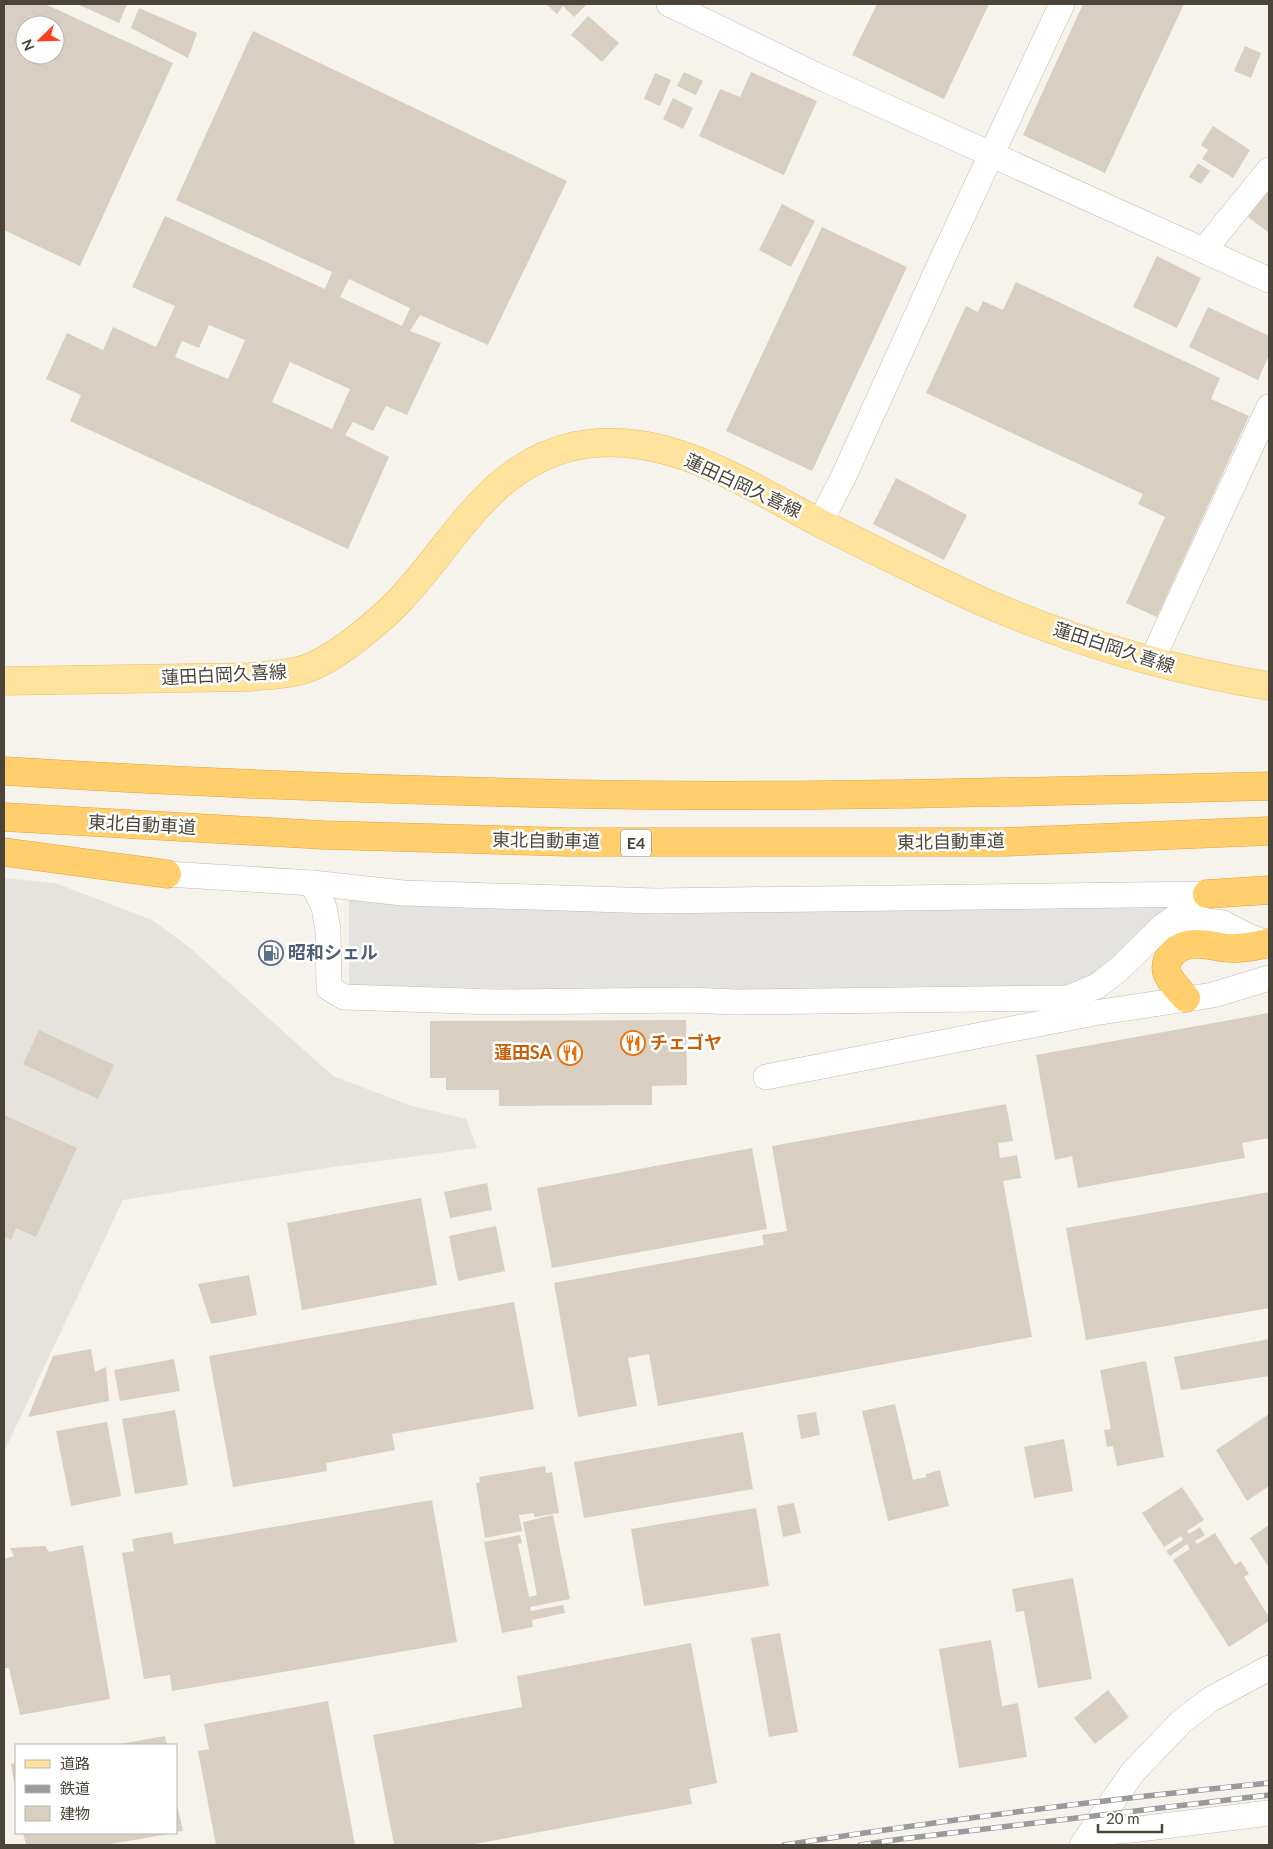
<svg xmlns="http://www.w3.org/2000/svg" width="1273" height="1849" font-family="Lato,'Noto Sans JP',sans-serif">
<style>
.industrial{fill:#e6e2dd}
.parking{fill:#e5e3e0}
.building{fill:#d8cfc1;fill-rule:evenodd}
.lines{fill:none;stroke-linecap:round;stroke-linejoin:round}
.minor-casing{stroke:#c2bbae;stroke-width:26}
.major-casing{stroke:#e6c16a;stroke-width:29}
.highway-casing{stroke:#e0a43c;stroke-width:29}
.minor{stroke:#fff;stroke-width:25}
.major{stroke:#ffe39c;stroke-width:28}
.highway{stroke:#ffcf6e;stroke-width:28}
.rail-casing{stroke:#9a9a9a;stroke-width:5.5}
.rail{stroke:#fff;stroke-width:4;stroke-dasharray:11;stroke-linecap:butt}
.labels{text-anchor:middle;stroke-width:5;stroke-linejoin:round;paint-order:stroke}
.shield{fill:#fff;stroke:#817c74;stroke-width:1}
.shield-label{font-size:16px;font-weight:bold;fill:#4b4439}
.street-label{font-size:18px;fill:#4b4439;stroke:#fff}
.service-label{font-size:18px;font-weight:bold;fill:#4e5e75;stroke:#fff;text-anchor:start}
.food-label{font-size:18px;font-weight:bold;fill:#c56008;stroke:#fff;text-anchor:start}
</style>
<rect width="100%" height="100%" fill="#f6f3ec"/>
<path class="industrial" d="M4,878L55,883L152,920L189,947L333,1076L412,1106L466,1119L477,1148L326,1168L123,1200L4,1452Z"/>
<path class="parking" d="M349,899L704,913L1172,902L1106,967L1088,979L1057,990L520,989L349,985Z"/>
<g class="building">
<path d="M4,4H45L173,63L80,266L4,230ZM25,25H55V55H25Z"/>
<path d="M77,4H127L119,23Z"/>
<path d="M546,4H587L574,17L563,6L557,14Z"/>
<path d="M877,4H989L944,99L852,55Z"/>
<path d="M1083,4H1184L1105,173L1023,135Z"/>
<path d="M139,8L197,33L188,58L131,28Z"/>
<path d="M588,16L619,43L602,62L571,35Z"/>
<path d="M253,31L567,181L488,345L420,315L410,331L441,343L407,415L386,406L373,431L353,422L345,435L389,457L348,549L70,421L81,395L46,379L67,333L103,350L113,327L156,347L175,306L132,287L165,216L325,289L332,272L176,200ZM349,279L410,308L402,326L340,297ZM209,325L245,340L228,379L175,357L182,341L199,348ZM290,362L350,389L332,429L272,402Z"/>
<path d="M1245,46L1261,53L1251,78L1234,71Z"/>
<path d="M684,72L703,81L696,95L677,86Z"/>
<path d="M751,72L817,101L784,175L699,136L720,89L740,97Z"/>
<path d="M655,73L671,80L660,106L644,99Z"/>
<path d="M673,98L693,108L683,129L663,119Z"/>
<path d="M1213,126L1250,150L1233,178L1202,159L1208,150L1201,145Z"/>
<path d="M1198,163L1210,171L1201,184L1189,177Z"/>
<path d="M1268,189L1269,190V233L1248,217Z"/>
<path d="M782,204L815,221L791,267L759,250Z"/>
<path d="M822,227L907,267L812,471L726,431Z"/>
<path d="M1157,256L1201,278L1177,328L1133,307Z"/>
<path d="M1016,282L1220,378L1211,399L1249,416L1157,617L1126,603L1165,517L1138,504L1143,494L926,393L966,306L978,312L983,301L1003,310Z"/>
<path d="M1208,307L1269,336V355L1258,380L1189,347Z"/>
<path d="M896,478L967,515L944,560L873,524Z"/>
<path d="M1269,1013V1138L1242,1143L1245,1158L1078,1188L1072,1156L1055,1160L1036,1055Z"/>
<path d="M686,1020L687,1085L652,1086V1105L499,1106V1090H446V1078H430V1021Z"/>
<path d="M39,1030L114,1065L98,1099L23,1064Z"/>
<path d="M1006,1104L1013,1141L998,1143L1000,1158L1017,1155L1021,1178L1003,1181L1032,1337L658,1406L649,1354L628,1358L637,1406L578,1417L554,1283L764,1245L762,1235L787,1231L772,1146Z"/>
<path d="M4,1115L77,1148L36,1237L16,1228L11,1240L4,1237Z"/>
<path d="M752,1148L767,1229L552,1268L537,1188Z"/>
<path d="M487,1183L492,1210L450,1218L444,1192Z"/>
<path d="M1269,1192V1308L1086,1340L1066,1228Z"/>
<path d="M421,1198L437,1285L302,1310L287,1223Z"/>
<path d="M496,1226L505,1271L458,1281L449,1236Z"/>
<path d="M249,1275L257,1315L211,1324L198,1284Z"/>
<path d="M514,1302L534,1409L392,1434L395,1450L326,1463L327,1471L233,1487L209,1356Z"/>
<path d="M1269,1339V1376L1181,1390L1174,1357Z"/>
<path d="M91,1349L95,1372L106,1367L109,1401L28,1417L53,1356Z"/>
<path d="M174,1359L180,1391L120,1401L114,1370Z"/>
<path d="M1146,1361L1164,1457L1117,1466L1113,1446L1107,1447L1104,1430L1111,1429L1100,1370Z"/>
<path d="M895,1404L913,1480L926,1477V1474L940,1470L949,1506L888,1521L862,1411Z"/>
<path d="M175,1410L188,1485L135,1494L122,1419Z"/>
<path d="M816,1412L820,1435L801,1439L797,1415Z"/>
<path d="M1269,1414V1486L1247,1501L1216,1450Z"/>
<path d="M107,1422L121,1496L71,1506L56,1431Z"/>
<path d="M743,1432L753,1489L584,1518L574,1462Z"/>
<path d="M1064,1439L1073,1491L1034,1498L1024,1447Z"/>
<path d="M545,1466L546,1473L552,1472L559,1513L535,1517L534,1513L519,1515L522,1531L485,1538L476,1483L480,1482L479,1477Z"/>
<path d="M1182,1487L1204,1520L1187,1531L1189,1534L1200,1527L1205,1535L1195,1541L1197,1544L1215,1533L1235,1565L1241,1561L1249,1574L1244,1577L1269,1617V1621L1229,1647L1173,1560L1190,1549L1187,1544L1170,1556L1166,1551L1183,1540L1181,1536L1164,1547L1142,1513Z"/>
<path d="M432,1500L457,1642L172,1691L170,1675L144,1679L122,1553L134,1551L132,1539L172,1532L174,1544Z"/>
<path d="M794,1503L801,1533L783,1537L777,1506Z"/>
<path d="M756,1508L769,1586L644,1606L631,1529Z"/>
<path d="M553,1515L570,1599L530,1607L531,1611L563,1605L565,1613L532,1620L533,1627L502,1633L484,1542L520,1535L522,1543L518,1544L529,1597L537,1595L523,1522Z"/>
<path d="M1269,1525V1568L1250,1538Z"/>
<path d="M83,1545L110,1699L20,1715L9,1668H4V1559L14,1556L10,1548L45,1546L49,1552Z"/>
<path d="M1073,1578L1092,1679L1038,1688L1024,1611L1016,1612L1012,1589Z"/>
<path d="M780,1633L798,1732L769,1737L751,1638Z"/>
<path d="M991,1640L1002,1706L1018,1703L1027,1757L959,1768L939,1649Z"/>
<path d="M691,1643L717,1783L689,1789L692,1804L469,1845H394L373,1735L522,1707L517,1676Z"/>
<path d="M1108,1690L1129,1717L1095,1744L1074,1718Z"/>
<path d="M328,1701L355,1845H216L198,1751L209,1749L204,1724Z"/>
<path d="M165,1736L167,1745H119V1744Z"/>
<path d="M16,1763V1788H15L11,1764Z"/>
<path d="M176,1800L183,1831L176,1832Z"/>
<path d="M23,1833H169V1834L105,1845H26Z"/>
</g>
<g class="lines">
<defs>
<g id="minor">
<path d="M669,4L820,77L1269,280"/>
<path d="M1204,250L1269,170"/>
<path d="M820,522L842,480L946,251L1062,4"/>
<path d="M1151,662L1269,407"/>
<path d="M167,874L312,883L403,893L655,901L1207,894"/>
<path d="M312,883L324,907L328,930L329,988L344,997L496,1002L690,1000L734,1002L1068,998L1097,986L1118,970L1163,926L1207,894"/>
<path d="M1169,925L1198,920L1223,923L1246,935L1268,944"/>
<path d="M766,1077L1094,1013L1213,995L1269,978"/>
<path d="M1092,1833L1131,1830L1269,1813"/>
<path d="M1082,1845L1133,1772L1182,1721L1211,1699L1269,1668"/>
</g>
<path id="major" d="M4,681L250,677C268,675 285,675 302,670C320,665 337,653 352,642C369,629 386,615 400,600C455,542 489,465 575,446C665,427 748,486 824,525C876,551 928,577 981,601C1073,641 1170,670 1269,686"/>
<g id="highway">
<path d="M4,771C215,784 427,792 639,795C849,797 1059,791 1269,786"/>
<path d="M4,817L324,835L568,842H1003L1269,831"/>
<path d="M4,852L167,874"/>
<path d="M1207,894L1269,890"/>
<path d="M1186,998C1180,991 1170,982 1167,973C1162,956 1181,944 1195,944C1207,943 1219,948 1230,948C1243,949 1256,946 1269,943"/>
</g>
</defs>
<use href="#minor" class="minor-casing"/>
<use href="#major" class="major-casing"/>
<use href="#highway" class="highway-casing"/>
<use href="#minor" class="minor"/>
<use href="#major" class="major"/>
<use href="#highway" class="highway"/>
<defs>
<g id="rail">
<path d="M784,1845C945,1820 1107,1799 1269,1783"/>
<path d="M860,1845L901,1839L1269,1795"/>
</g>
</defs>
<use href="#rail" class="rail-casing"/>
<use href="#rail" class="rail"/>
</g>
<defs>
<symbol id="fuel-ring" viewBox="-11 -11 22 22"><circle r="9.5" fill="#fff" stroke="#5c6f8a" stroke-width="1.5"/><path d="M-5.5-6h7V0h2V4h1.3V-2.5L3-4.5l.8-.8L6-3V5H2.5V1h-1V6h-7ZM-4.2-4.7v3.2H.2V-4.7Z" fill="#5c6f8a"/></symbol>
<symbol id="restaurant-ring" viewBox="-11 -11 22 22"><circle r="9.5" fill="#fff" stroke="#e8710a" stroke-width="1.5"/><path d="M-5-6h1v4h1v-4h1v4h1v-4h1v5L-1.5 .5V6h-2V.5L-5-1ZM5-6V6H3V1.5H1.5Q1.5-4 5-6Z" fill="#e8710a"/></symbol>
</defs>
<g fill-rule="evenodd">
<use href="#fuel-ring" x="257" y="939" width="28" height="28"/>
<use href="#restaurant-ring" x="619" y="1029" width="28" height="28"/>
<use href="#restaurant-ring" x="556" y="1039" width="28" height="28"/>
</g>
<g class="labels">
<rect class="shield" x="621" y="829.5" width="30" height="27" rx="4"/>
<g class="shield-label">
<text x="636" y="849">E4</text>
</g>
<g class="street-label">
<text transform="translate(743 486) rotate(25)" y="6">蓮田白岡久喜線</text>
<text transform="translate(1114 648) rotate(18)" y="6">蓮田白岡久喜線</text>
<text transform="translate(224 675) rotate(-3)" y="6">蓮田白岡久喜線</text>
<text transform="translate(142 825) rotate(3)" y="6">東北自動車道</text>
<text transform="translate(546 841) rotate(1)" y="6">東北自動車道</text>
<text transform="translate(951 842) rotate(-1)" y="6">東北自動車道</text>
</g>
<g class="service-label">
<text x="288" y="959">昭和シェル</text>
</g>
<g class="food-label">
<text x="650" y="1049">チェゴヤ</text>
<text x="552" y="1059" text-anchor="end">蓮田SA</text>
</g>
</g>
<rect width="1273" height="1849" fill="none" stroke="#4b4439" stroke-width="10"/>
<rect x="15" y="1744" width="162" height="90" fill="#ffffff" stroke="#b7b4b0"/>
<rect x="25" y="1760" width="25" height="8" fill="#ffe39c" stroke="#b7b4b0"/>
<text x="60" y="1769" font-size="15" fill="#4b4439">道路</text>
<rect x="25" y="1785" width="25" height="8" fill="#9a9a9a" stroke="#b7b4b0"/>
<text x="60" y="1794" font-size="15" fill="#4b4439">鉄道</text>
<rect x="25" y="1806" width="25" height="15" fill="#d8cfc1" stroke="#b7b4b0"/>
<text x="60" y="1819" font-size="15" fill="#4b4439">建物</text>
<g transform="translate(40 40) rotate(247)"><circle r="24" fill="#ffffff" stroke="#b7b4b0"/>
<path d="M0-4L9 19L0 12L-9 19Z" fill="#fc3f1d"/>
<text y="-8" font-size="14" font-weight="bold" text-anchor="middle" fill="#4b4439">N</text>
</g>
<path d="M1098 1824v8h64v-8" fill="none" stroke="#4b4439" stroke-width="2.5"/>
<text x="1106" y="1824" font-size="15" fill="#4b4439" stroke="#ffffff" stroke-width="4" paint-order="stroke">20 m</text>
</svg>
